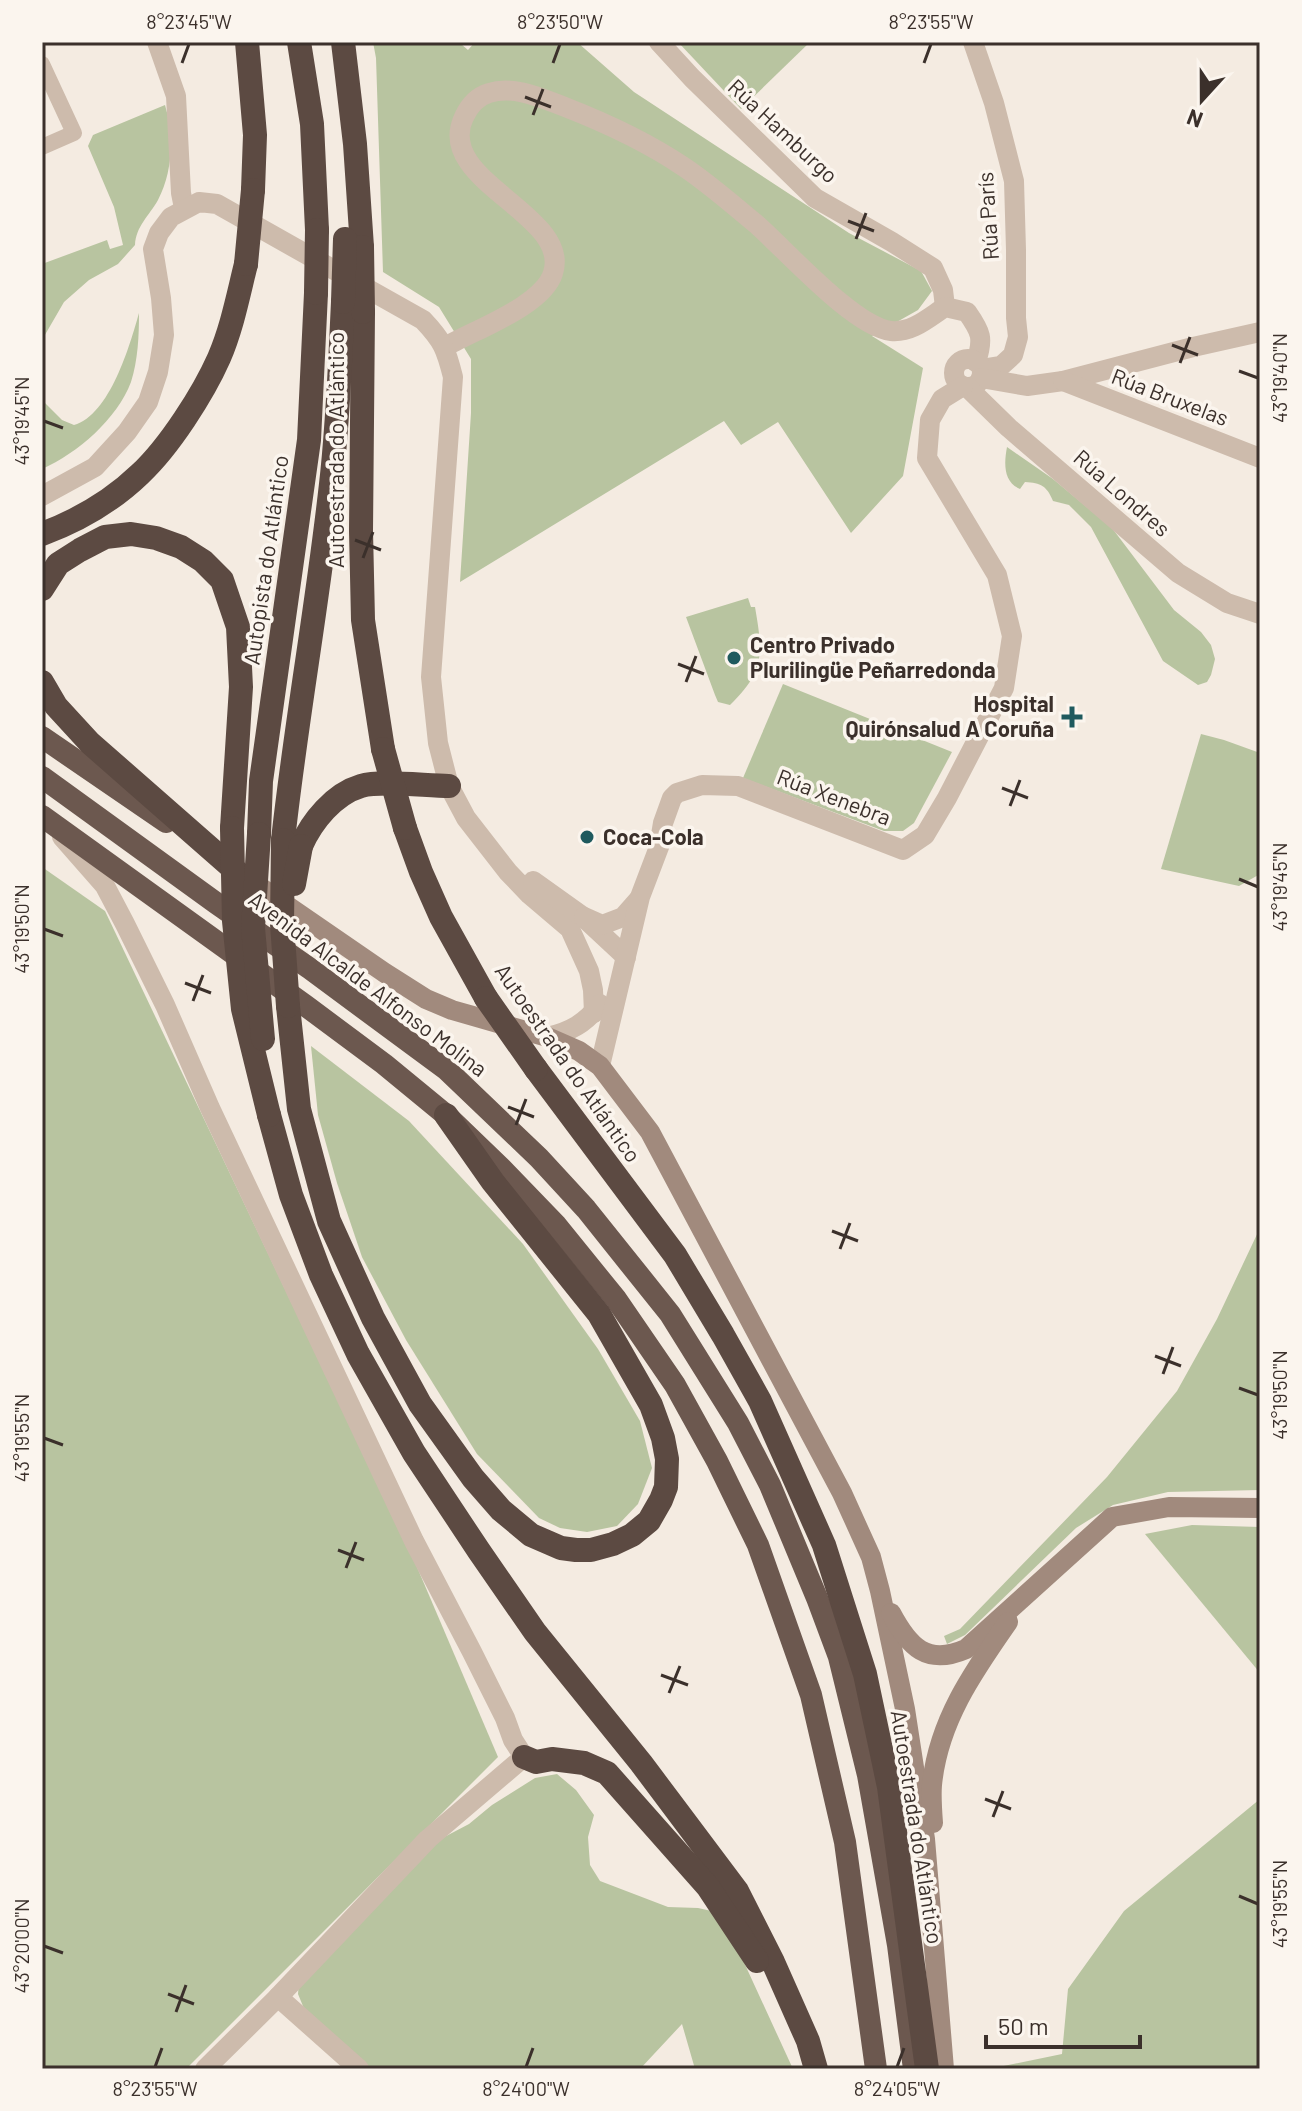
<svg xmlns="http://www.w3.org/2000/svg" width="1302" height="2111" font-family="Barlow,sans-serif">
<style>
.green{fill:#b8c4a0}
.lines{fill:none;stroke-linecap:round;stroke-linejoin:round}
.pedestrian{stroke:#cdbbac;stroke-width:16}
.minor{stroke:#cdbbac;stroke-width:20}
.secondary{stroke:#a18a7d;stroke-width:20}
.trunk{stroke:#6c584f;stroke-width:22}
.motorway{stroke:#5c4a42;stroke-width:24}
.motorway-bridge{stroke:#5c4a42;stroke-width:24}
.ticks{fill:none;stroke:#3b302b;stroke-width:3}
.poi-dot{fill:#1f5a5e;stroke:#fbf5ee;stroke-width:3}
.labels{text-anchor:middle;stroke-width:7;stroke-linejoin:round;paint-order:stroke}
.street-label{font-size:22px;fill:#3b302b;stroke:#fbf5ee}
.poi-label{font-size:22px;font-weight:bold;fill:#3b302b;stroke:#fbf5ee;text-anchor:start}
.neatline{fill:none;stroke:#3b302b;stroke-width:3}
.ticks-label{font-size:20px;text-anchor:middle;fill:#3b302b}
</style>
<rect width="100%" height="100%" fill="#f4ebe1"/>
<g class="green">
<path d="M373,42H461V44L468,50L475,42H577L634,92L849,233L921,271L932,291L918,310L872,336L923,368L903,476L851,533L778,422L741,445L724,421L460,582L471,413V359L439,307L383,272L376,58Z"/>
<path d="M678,42H810L741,109Z"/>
<path d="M165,105C174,135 173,172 158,200C149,216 136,226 135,245L118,264L89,280L64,302L42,340V264L107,240L110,249L123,245L114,207L88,146L93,135Z"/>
<path d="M139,313C139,336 138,360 131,382C117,419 78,453 42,469V400L62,420L74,425C110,415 130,345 139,313Z"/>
<path d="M1007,447L1053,479L1112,528L1174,610L1201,632L1211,645L1215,659L1211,675L1207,682L1198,685L1163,661L1091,527L1069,505L1053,501C1047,486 1041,483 1025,482L1020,489C1003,482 1004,463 1007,447Z"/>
<path d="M748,598L751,607H755C763,653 765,671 730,705L718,702L715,695L686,617Z"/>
<path d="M783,684L952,752L914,823L903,831H884L743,778Z"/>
<path d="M1201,734L1224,740L1260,753V874L1239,886L1161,869Z"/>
<path d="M42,867L105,911L414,1560L498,1757L186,2069H42Z"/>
<path d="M311,1046L409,1121L523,1244L598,1349L640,1421L652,1468L638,1504L617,1526L587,1532L560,1528L539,1518L477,1454L406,1340L362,1257L337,1183L318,1115Z"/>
<path d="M1260,1228V1490L1168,1492L1113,1505L1076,1528L965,1635L947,1644L944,1636L960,1629L1107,1477L1177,1391L1217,1319Z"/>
<path d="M1192,1525L1260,1527V1673L1145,1534Z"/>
<path d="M557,1774L576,1790L594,1815L588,1837L590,1865L600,1881L668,1907L698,1908L716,1912L742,1958L793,2069H695L682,2024L640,2069H365L305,2011L298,1994L299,1982L431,1844L469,1824L492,1805L535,1778Z"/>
<path d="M1260,1799V2069H989L1062,2054L1068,1989L1124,1911Z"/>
</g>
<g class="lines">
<path class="pedestrian" d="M42,64L74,133L42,147"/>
<g class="minor">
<path d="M157,42L176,96L181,193L184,208"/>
<path d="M659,42L692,78L815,198L892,242L933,268L943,290L945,307"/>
<path d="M973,42L994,103L1014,181L1016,250V318L1018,337L1013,355L1001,366L982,369"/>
<path d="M445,347C474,330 543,306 553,273C572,214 433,181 464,117C469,106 476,97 489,93C514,85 541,98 565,107C606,123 647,142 684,167C708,183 732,204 755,223C786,250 854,327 891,331C912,333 928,318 945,307L967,312C981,332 984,338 976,362"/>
<circle cx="968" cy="373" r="14"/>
<path d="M981,378L1027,386L1063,381L1193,347L1260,332"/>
<path d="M1063,381L1260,458"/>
<path d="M967,387L1009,428L1178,573L1227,603L1260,614"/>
<path d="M42,496L95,467L127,432L148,402L158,372L164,335L161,298L153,249L159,233L171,217L199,202L217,204L423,320C443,341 446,349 453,377L431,677L438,743L449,786L466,818L508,872L530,895L570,929L589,971L593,990L594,1013"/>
<path d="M62,837L105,886L125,924L165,1005L210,1108L414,1541L472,1652L505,1718L513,1740L524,1757L428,1839L278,1997L205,2069"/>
<path d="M533,881L582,916L626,957"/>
<path d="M584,917L602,925L623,917L638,900"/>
<path d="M547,1037C570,1032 586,1023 600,1004"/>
<path d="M600,1066L640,897L659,847L663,823L672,798L677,793L702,785L738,786L903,850L925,835L947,798L1004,688L1012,636L997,575L927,458L930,420L942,399L963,386"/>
<path d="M278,1997L359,2069"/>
</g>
<g class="secondary">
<path d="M247,878L385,973L426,999L452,1010L547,1037L579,1051L600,1066L650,1132L842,1493L871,1557L880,1591L905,1709L925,1839L944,2069"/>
<path d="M891,1613C909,1647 927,1666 966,1649L1112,1517L1169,1507L1260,1508"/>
<path d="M933,1823C932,1810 931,1797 932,1785C938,1722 973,1672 1008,1622"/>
</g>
<g class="trunk">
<path d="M42,737L166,822"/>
<path d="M42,777L216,903L309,968L447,1070L539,1158L586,1209L670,1314L738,1423L770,1485L817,1598L839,1657L868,1775L898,1945L914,2069"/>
<path d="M42,816L306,1006L384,1064L446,1115L501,1168L556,1225L616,1299L675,1385L717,1461L758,1545L811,1695L845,1842L876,2069"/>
</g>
<g class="motorway">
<path d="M247,42L255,135L253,190"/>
<path d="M299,42L312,124L317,230"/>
<path d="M343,42L355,144L362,247"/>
<path d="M363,312L361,531L363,620L383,749"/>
<path d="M42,534C77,521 113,500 140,474C169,447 203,394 219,358C232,328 238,296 246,264"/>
<path d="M42,589L58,564L80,550L105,537L131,534L156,538L181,547L203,561L222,580L238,627L241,687L232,828"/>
<path d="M42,682L56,706L90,743L236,871"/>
<path d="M405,828L421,872L441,917L486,998"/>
<path d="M259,834L261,781L309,440L316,293"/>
<path d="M283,840C296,721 318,603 331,484C338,424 340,363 343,302"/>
<path d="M301,846C312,821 334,794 361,786C381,780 426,786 449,786"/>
<path d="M288,1006L299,1109L329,1221L373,1318L420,1404L473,1478L501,1510L531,1535L561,1548L576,1550H591L613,1544L632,1535L649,1521L661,1500L666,1487L667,1459L663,1438L651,1405L599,1314L493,1182L446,1115"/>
<path d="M536,1069L675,1255L723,1335L760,1401L824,1545L865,1674L889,1787L927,2069"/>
<path d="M269,1115L291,1195L321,1275L358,1354L414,1453L479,1551L535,1632L641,1763L737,1891L773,1962L808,2041L816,2069"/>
<path d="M524,1757L536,1762L552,1759L584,1763L607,1773L708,1887L757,1961"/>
</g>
<g class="motorway-bridge">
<path d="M362,247L363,312"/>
<path d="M246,264L253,190"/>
<path d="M316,293L317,230"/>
<path d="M343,302L345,239"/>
<path d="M383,749L405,828"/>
<path d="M232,828L234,921L243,1009L269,1115"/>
<path d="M259,834L253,928L263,1039"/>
<path d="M283,840L282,924L288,1006"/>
<path d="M294,884L301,846"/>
<path d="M486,998L536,1069"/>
</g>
</g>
<path class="ticks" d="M182,63L189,44M553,63L560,44M924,63L931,44M525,97L551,107M533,115L543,89M848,221L874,231M856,239L866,213M1172,345L1198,355M1180,363L1190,337M1239,371L1258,378M44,421L63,428M355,540L381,550M363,558L373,532M678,664L704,674M686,682L696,656M1002,788L1028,798M1010,806L1020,780M1239,879L1258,887M44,929L63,936M185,983L211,993M193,1001L203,975M508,1107L534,1117M516,1125L526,1099M832,1231L858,1241M840,1249L850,1223M1155,1356L1181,1366M1163,1374L1173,1347M1239,1388L1258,1395M44,1438L63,1445M338,1550L364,1560M346,1568L356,1542M661,1675L688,1685M669,1693L680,1666M985,1799L1011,1809M993,1817L1003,1791M1239,1896L1258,1904M44,1946L63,1953M168,1994L194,2004M176,2012L186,1985M155,2067L162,2048M526,2067L533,2048M897,2067L904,2048"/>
<g class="poi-dot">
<circle cx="734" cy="658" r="8"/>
<path d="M1068 705h8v8h8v8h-8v8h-8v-8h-8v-8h8z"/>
<circle cx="587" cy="837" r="8"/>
</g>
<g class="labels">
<g class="street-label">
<text transform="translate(783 131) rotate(43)" y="8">Rúa Hamburgo</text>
<text transform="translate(988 216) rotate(-94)" y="8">Rúa París</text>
<text transform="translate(1170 397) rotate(21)" y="8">Rúa Bruxelas</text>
<text transform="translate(336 450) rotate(-90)" y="8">Autoestrada do Atlántico</text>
<text transform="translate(1122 493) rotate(41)" y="8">Rúa Londres</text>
<text transform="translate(266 560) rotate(-82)" y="8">Autopista do Atlántico</text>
<text transform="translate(834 797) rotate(21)" y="8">Rúa Xenebra</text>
<text transform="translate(368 984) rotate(37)" y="8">Avenida Alcalde Alfonso Molina</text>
<text transform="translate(568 1063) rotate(55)" y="8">Autoestrada do Atlántico</text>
<text transform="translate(917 1827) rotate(81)" y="8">Autoestrada do Atlántico</text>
</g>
<g class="poi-label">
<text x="750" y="653">Centro Privado<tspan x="750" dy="25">Plurilingüe Peñarredonda</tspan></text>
<text x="1054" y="712" text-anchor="end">Hospital<tspan x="1054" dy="25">Quirónsalud A Coruña</tspan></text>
<text x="603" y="845">Coca-Cola</text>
</g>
</g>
<rect width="1302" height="2111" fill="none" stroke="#fbf5ee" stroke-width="88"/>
<g transform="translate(1202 100) rotate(201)" stroke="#fbf5ee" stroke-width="6" paint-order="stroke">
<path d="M0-6L14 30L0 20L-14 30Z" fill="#3b302b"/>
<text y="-12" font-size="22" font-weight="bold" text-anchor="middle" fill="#3b302b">N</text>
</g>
<path d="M986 2035v12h154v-12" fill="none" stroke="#3b302b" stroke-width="4"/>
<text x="998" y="2035" font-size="24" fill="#3b302b" stroke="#fbf5ee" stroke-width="6" paint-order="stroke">50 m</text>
<rect x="44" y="44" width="1214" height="2023" class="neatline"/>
<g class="ticks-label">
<text x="189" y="29">8°23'45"W</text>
<text x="560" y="29">8°23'50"W</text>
<text x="931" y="29">8°23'55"W</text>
<text transform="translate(1280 378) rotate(-90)" y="7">43°19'40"N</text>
<text transform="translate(22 421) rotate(-90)" y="7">43°19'45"N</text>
<text transform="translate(1280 887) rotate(-90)" y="7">43°19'45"N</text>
<text transform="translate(22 929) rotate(-90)" y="7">43°19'50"N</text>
<text transform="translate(1280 1395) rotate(-90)" y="7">43°19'50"N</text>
<text transform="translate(22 1438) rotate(-90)" y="7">43°19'55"N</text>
<text transform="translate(1280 1904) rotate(-90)" y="7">43°19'55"N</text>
<text transform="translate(22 1946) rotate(-90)" y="7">43°20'00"N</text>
<text x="155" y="2096">8°23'55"W</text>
<text x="526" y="2096">8°24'00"W</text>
<text x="897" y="2096">8°24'05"W</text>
</g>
</svg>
